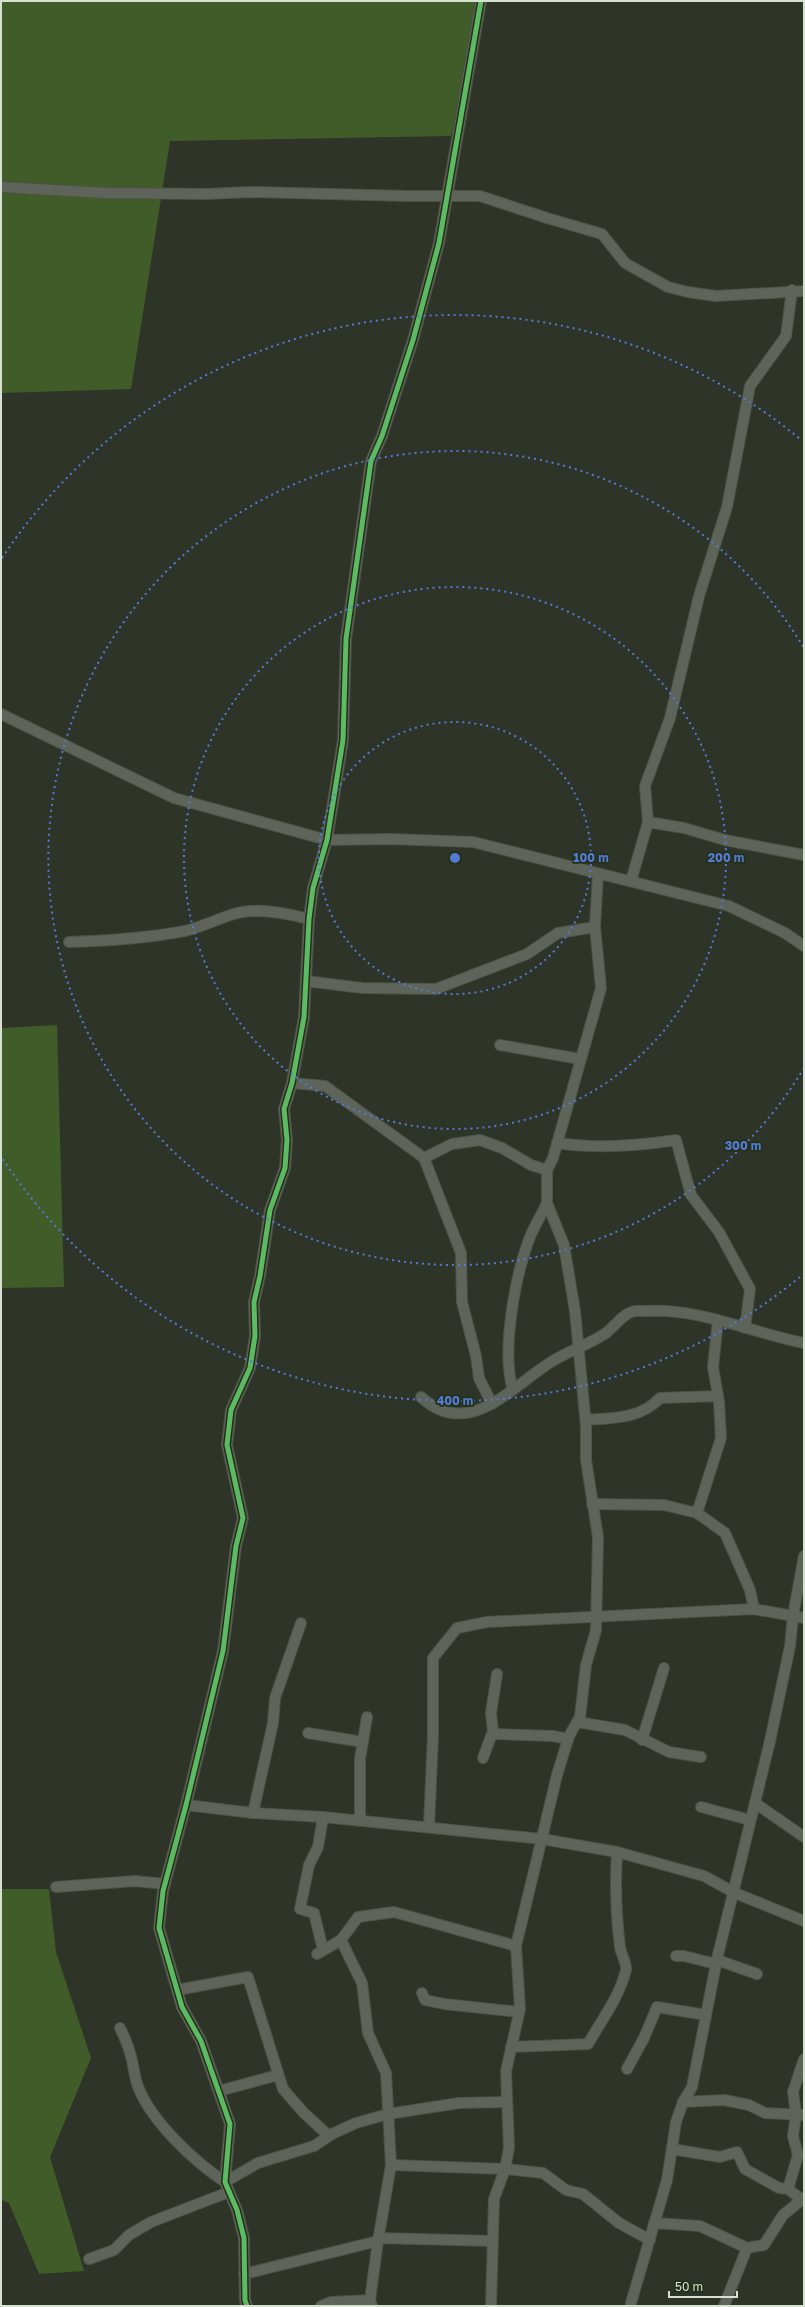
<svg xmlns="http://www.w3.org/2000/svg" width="805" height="2307" font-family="'Golos Text',sans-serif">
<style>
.green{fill:#405c28}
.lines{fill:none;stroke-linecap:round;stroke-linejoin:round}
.street-casing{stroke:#4c5347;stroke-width:12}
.street{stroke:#5e6459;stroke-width:10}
.cycleway-casing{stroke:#233018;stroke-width:8}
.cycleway{stroke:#5cba63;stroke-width:5}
.ring{fill:none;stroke:#557ad6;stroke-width:2;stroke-dasharray:2 4}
.centre{fill:#557ad6;stroke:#233018;stroke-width:2}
.ring-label{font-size:12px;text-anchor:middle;font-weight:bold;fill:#557ad6;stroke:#233018;stroke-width:3.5;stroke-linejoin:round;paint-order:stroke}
</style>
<rect width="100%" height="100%" fill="#2e3528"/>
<g class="green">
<path d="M1,1H479L451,136L170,141L131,389L1,393Z"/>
<path d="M57,1025L64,1287L1,1288V1028Z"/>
<path d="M1,1889H49L56,1952L91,2058L50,2157L84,2271L39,2274L9,2203L1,2200Z"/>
</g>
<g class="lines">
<defs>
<g id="street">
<path d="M1,187L106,193L207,194L250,192L407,196H480L547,218L602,234L625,263L668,287L688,292L716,296L804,291"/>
<path d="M1,714L174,798L327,840L390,839L473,842L729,906L785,933L804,946"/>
<path d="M648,822L684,828L725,840L804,855"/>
<path d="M631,881L648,822L645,786L670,718L699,596L727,507L750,386L786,336L792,290"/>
<path d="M69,942C108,941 147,938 185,931C202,927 217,919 234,914C257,907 286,913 309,919"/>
<path d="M306,981L362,988L436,989L527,954L558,933L595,927"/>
<path d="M500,1045L580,1059"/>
<path d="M292,1083L325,1086L424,1158L461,1253L462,1302L476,1356L479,1378L492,1404"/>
<path d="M557,1143C597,1149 637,1146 676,1140L691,1195L719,1232L750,1289L745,1328"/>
<path d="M424,1158L452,1144L480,1140L502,1148L531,1165L547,1170"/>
<path d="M513,1390C501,1352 515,1279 528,1242C533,1228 541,1216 547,1203"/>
<path d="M421,1397C466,1439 508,1391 545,1366C564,1352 587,1346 606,1333C614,1327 623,1314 632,1312C636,1310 643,1311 647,1311C701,1308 752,1333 804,1343"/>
<path d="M586,1420C612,1418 641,1419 660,1398L718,1396"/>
<path d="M592,1504L664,1505L697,1513L725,1533L750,1590L754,1609"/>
<path d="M697,1513L721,1438L719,1402L713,1367L718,1320"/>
<path d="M497,1674L491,1713L493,1731L497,1734L553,1736L568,1739"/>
<path d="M577,1722L625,1730L669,1752L701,1757"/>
<path d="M308,1733L363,1742"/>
<path d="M642,1740L664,1668"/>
<path d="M483,1758L493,1731"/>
<path d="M755,1803L804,1837"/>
<path d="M186,1805L253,1813L323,1817L542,1839L617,1852L704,1876L735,1893L804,1921"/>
<path d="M701,1807L750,1820"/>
<path d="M253,1813L273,1723L275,1698L301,1623"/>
<path d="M360,1821V1759L367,1717"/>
<path d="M429,1827L433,1735V1658L457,1628L487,1622L754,1609L804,1618"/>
<path d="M56,1887L135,1881L165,1884"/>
<path d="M323,1950L314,1913L300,1909L309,1865L318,1847L323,1817"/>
<path d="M317,1954L341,1940"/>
<path d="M676,1956H684L716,1964"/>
<path d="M717,1960L757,1974"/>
<path d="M177,1990L248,1977L283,2089L303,2112L329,2136"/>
<path d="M422,1993L425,2000L444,2004L519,2012"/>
<path d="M120,2028C124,2036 128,2045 130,2053C134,2065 134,2078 139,2089C153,2123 195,2162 225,2182"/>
<path d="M511,2047L588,2044C601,2021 620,1996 626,1970C627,1964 621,1954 620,1947C616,1915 615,1884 617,1852"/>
<path d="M627,2069L644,2038L657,2007L706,2015"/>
<path d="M219,2091L278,2075"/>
<path d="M683,2102L724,2100L749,2105L765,2113L804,2115"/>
<path d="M672,2149L720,2157L737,2152L745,2169L779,2188L788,2189"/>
<path d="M391,2165L505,2169L543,2173L566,2190L583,2194L619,2223L650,2240"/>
<path d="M225,2182L258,2163L314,2146L332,2134L356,2123L388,2114L459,2103L506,2102"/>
<path d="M801,2199L788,2189L798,2155L793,2136L796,2114L793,2092L804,2059"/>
<path d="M654,2223L700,2226L747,2248"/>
<path d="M378,2238L492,2241"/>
<path d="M89,2259L114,2250L129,2235L151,2222L229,2192"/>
<path d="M244,2274L378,2241"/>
<path d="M631,2303L667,2180L676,2122L683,2102L692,2087L717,1959L770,1741L790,1646L793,1616L804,1556"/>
<path d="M247,2306L245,2300L244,2238L237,2210L225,2182L230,2124L201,2041L182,2007L159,1928L163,1891L186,1805L223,1651L236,1546L243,1518L227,1445L231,1410L250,1368L255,1336L254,1302L260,1276L270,1210L285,1168L287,1140L284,1109L292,1083L304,1017L309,919L313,888L327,840L343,740L346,639L371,461L382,436L413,340L439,243L481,1"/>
<path d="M321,2306L331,2302L370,2300"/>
<path d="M372,2306L370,2300L378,2241L391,2165L386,2073L368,2033L362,1983L341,1940L358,1917L394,1912L516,1946"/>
<path d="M491,2306L494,2199L505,2169L509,2148L506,2071L520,2009L516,1946L557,1775L569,1736L580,1717L586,1665L596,1630L598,1537L586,1460V1426L575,1311L564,1245L547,1203V1170L553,1158L601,988L595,927L598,874"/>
<path d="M724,2306L747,2248L764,2245L783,2215L804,2198"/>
</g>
</defs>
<use href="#street" class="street-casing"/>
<use href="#street" class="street"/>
<defs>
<path id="cycleway" d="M247,2306L245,2300L244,2238L237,2210L225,2182L230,2124L201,2041L182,2007L159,1928L163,1891L186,1805L223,1651L236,1546L243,1518L227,1445L231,1410L250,1368L255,1336L254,1302L260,1276L270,1210L285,1168L287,1140L284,1109L292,1083L304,1017L309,919L313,888L327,840L343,740L346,639L371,461L382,436L413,340L439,243L481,1"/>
</defs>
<use href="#cycleway" class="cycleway-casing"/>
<use href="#cycleway" class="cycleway"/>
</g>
<g class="ring">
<circle cx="455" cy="858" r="136"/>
<circle cx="455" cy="858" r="271"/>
<path d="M804 1068A407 407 0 1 1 804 648"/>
<path d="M800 1277A543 543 0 0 1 2 1158M2 558A543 543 0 0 1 800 439"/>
</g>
<circle cx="455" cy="858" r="6" class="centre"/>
<g class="ring-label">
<text x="591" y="862">100 m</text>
<text x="726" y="862">200 m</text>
<text x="743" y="1150">300 m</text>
<text x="455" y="1405">400 m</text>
</g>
<rect width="805" height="2307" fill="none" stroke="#d7e0d1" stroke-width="4"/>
<path d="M669 2291v6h68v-6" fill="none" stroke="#d7e0d1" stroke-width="2"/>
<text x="675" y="2291" font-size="12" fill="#d7e0d1" stroke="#233018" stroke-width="3" paint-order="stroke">50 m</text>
</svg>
